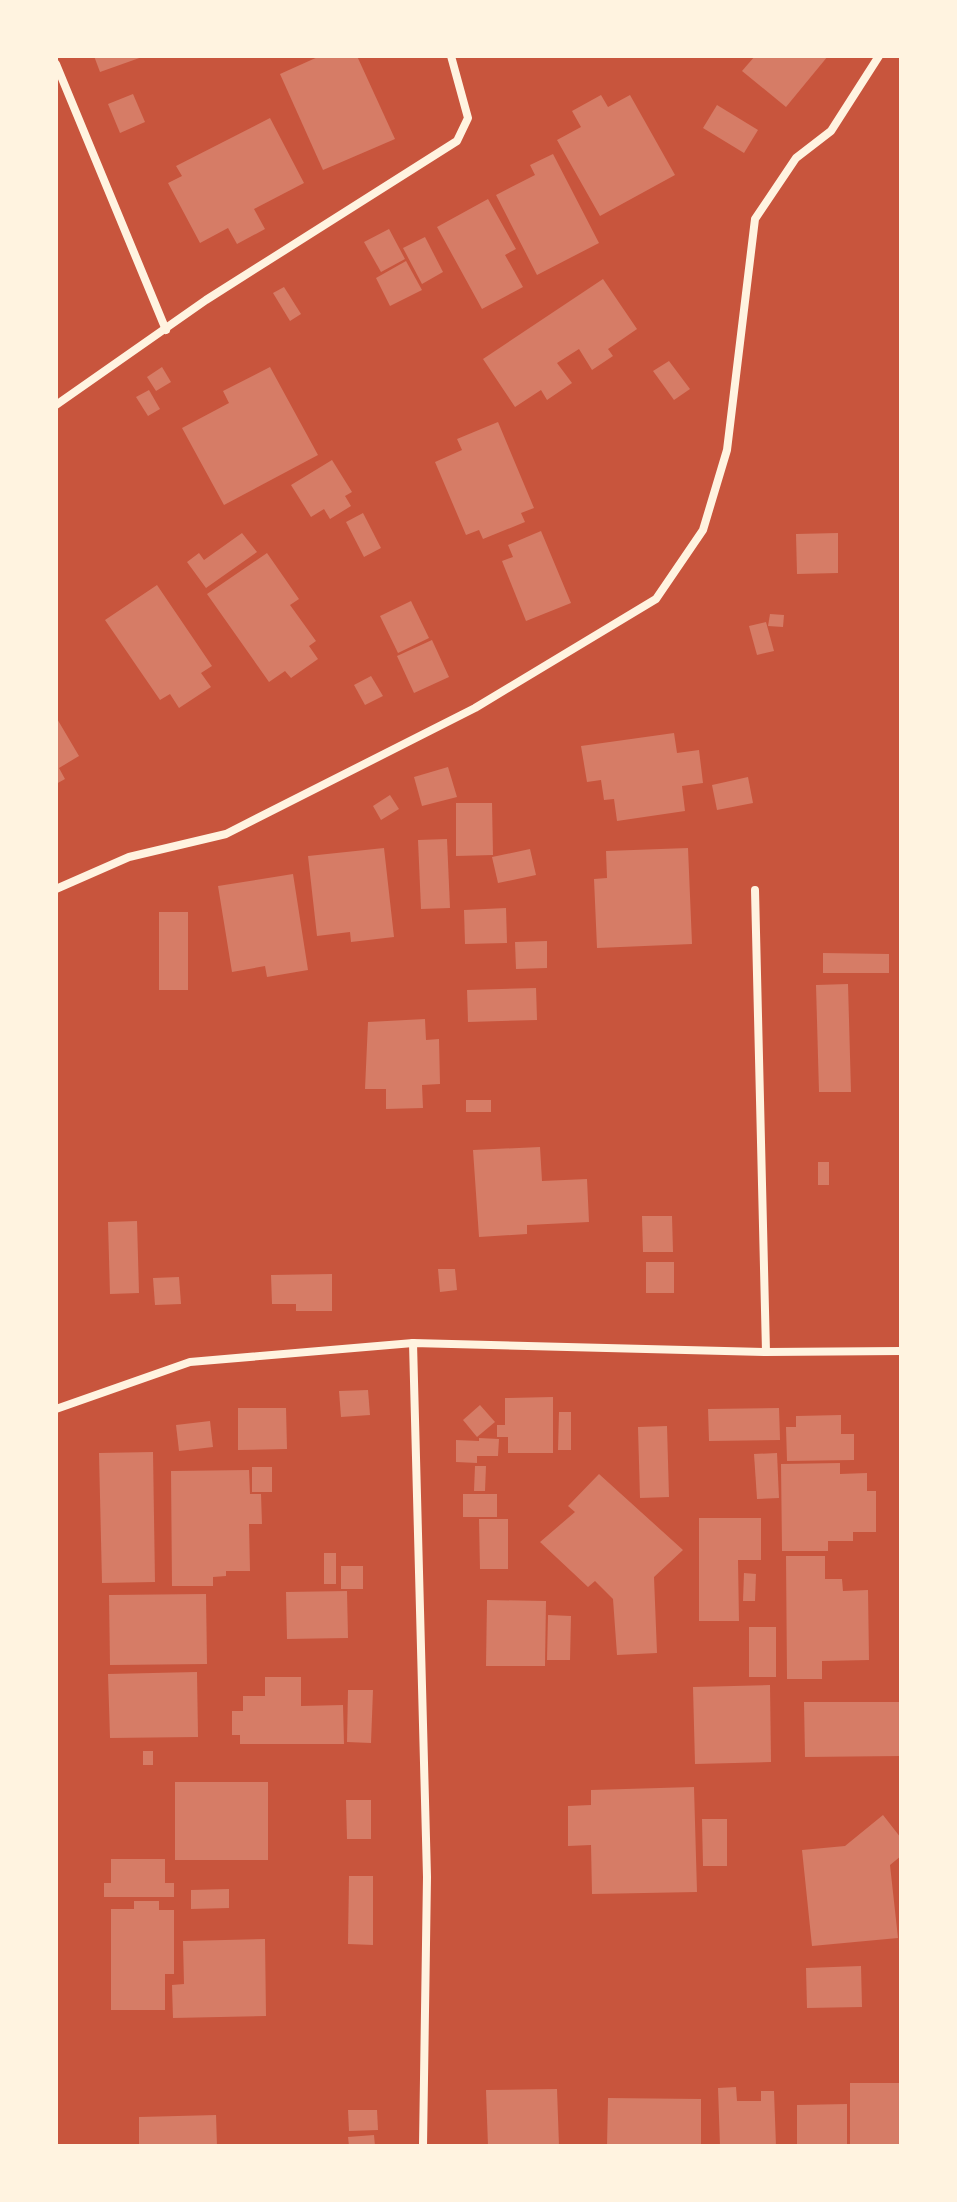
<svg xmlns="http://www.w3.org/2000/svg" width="957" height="2202" font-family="'Noto Sans',sans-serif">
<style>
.building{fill:#d67c66}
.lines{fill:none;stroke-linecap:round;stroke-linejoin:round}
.minor{stroke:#fff3e0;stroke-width:8}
</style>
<rect width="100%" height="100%" fill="#c8553d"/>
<g class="building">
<path d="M94,56H145L100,72Z"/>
<path d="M320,56H357L395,139L323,170L280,74Z"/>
<path d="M755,56H828L786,107L742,71Z"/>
<path d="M133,94L145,122L120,133L108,104Z"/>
<path d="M601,95L608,107L630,95L675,175L600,216L557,140L581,127L572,111Z"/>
<path d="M717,105L758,130L744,153L703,128Z"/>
<path d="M270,118L304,183L254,209L265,229L237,244L228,228L200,243L168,183L182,176L176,166Z"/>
<path d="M553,154L599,243L537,275L496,195L535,175L530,165Z"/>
<path d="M488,199L516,249L505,255L523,287L482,309L437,227Z"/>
<path d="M389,229L405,259L381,272L364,242Z"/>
<path d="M425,237L443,272L422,284L403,248Z"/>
<path d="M406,261L422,290L390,306L376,278Z"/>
<path d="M603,279L637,329L608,349L613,356L592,370L579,349L557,363L572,383L547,400L541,390L515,407L483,359Z"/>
<path d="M284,287L301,314L290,321L273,293Z"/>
<path d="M669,361L690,389L674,400L653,371Z"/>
<path d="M162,367L171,382L156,391L147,377Z"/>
<path d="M270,367L318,455L224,505L182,428L229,403L223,391Z"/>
<path d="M149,390L160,409L148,416L136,397Z"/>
<path d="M498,422L534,508L521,513L525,522L483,539L479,530L466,535L435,462L462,450L457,439Z"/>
<path d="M332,460L352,492L345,496L351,506L330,519L324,509L311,517L291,485Z"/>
<path d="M363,513L381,548L364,557L346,522Z"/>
<path d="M541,531L571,603L526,621L502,561L513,557L508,545Z"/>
<path d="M242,533L257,552L206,588L187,562L199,553L204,560Z"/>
<path d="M838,533V573L797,574L796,534Z"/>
<path d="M267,553L299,599L290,605L316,641L309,646L318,659L291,678L285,671L269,682L207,594Z"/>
<path d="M157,585L212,666L201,673L211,687L179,708L170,694L160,700L105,620Z"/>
<path d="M411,601L429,638L398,653L380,616Z"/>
<path d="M770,614L784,615L783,627L768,626Z"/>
<path d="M766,622L774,651L757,655L749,626Z"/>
<path d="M432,640L449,677L414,693L397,656Z"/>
<path d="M371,676L383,696L365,705L354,685Z"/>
<path d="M56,717L79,756L59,768L65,779L56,784Z"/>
<path d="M674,733L677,753L699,750L703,783L682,786L685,811L617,821L614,799L604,800L601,780L587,782L581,746Z"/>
<path d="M448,767L457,797L422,806L414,777Z"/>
<path d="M748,777L753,803L717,810L712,785Z"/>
<path d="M390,795L399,809L381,820L373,806Z"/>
<path d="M456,803H492L493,855L456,856Z"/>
<path d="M447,839L450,908L421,909L418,840Z"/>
<path d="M384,848L394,937L351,942L350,932L317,936L308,856Z"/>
<path d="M688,848L692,944L597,948L594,879L607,878L606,851Z"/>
<path d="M530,849L536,875L498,883L492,857Z"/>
<path d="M293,874L308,970L267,977L265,966L232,972L218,886Z"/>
<path d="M506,908L507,943L465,944L464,910Z"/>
<rect x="159" y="912" width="29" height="78"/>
<path d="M547,941V968L516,969L515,942Z"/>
<path d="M823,953L889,954V973H823Z"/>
<path d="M848,984L851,1092H819L816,985Z"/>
<path d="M536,988L537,1020L468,1022L467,990Z"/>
<path d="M425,1019L426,1040L439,1039L440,1084L422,1085L423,1108L386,1109V1089H365L368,1022Z"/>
<rect x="466" y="1100" width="25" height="12"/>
<path d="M540,1147L542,1181L587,1179L589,1222L527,1225V1234L479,1237L473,1150Z"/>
<rect x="818" y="1162" width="11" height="23"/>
<path d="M642,1216H672L673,1252H643Z"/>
<path d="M137,1221L139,1293L110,1294L108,1222Z"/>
<rect x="646" y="1262" width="28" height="31"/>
<path d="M438,1269H455L457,1290L440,1292Z"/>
<path d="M332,1274V1311H296V1304H272L271,1275Z"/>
<path d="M179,1277L181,1304L155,1305L153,1278Z"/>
<path d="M368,1390L370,1415L341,1417L339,1391Z"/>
<path d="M553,1397V1453H508V1437H497V1425H505V1398Z"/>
<path d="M480,1405L495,1422L477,1437L463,1420Z"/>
<path d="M238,1408H286L287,1449L238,1450Z"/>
<path d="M779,1408L780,1440L709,1441L708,1409Z"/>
<path d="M559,1412H571V1450H558Z"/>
<path d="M841,1415V1434H854V1460L787,1461L786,1427H796V1416Z"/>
<path d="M210,1421L213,1447L179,1451L176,1425Z"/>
<path d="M667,1426L669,1497L640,1498L638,1427Z"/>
<path d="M479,1438L499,1439L498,1456H477V1463L456,1462V1440L479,1441Z"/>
<path d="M153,1452L155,1582L102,1583L99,1453Z"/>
<path d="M777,1453L779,1498L757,1499L754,1454Z"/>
<path d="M840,1463V1474L867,1473V1491H876V1532H853V1541H828V1551H782L781,1464Z"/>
<path d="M475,1466H486L485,1491H474Z"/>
<rect x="252" y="1467" width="20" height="25"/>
<path d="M249,1470L250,1494H261L262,1524H249L250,1571H226V1576L213,1577V1586H172L171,1471Z"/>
<path d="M599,1474L683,1550L654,1577L657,1653L617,1655L613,1599L595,1581L588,1587L540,1542L575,1512L568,1506Z"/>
<rect x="463" y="1494" width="34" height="23"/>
<path d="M699,1518H761V1560H738L739,1621H699Z"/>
<path d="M479,1519H508V1569H480Z"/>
<rect x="324" y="1553" width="12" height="31"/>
<path d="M786,1556H825V1579H842L843,1591L868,1590L869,1660L822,1661V1679H787Z"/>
<rect x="341" y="1566" width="22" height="23"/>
<path d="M744,1573L756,1574L755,1601H743Z"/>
<path d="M347,1591L348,1638L287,1639L286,1592Z"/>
<path d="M206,1594L207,1664L110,1665L109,1595Z"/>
<path d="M487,1600L546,1601L545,1666H486Z"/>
<path d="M548,1615L571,1616L570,1660H547Z"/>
<rect x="749" y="1627" width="27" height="50"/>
<path d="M197,1672L198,1737L110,1738L108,1674Z"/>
<path d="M265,1677H301V1706L343,1705L344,1744H240V1735H232V1711H243V1696H265Z"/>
<path d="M770,1685L771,1762L695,1764L693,1687Z"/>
<path d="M348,1690H373L371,1743L347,1742Z"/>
<path d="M804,1702H901V1756L805,1757Z"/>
<rect x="143" y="1751" width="10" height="14"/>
<rect x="175" y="1782" width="93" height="78"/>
<path d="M694,1787L697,1892L592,1894L591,1845L568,1846V1806L591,1805V1790Z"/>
<path d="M346,1800H371V1839H347Z"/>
<path d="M883,1815L901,1838V1856L890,1865L898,1938L812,1946L802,1850L845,1846Z"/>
<path d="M702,1819H727V1866H703Z"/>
<path d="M111,1859H165V1883H174V1897H104V1883H111Z"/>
<path d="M349,1876H373V1945L348,1944Z"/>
<path d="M229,1889V1908L191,1909V1890Z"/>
<path d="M134,1901H159V1910H174V1974H165V2010H111V1909H134Z"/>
<path d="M265,1939L266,2016L173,2018L172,1985L184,1984L183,1941Z"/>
<path d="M861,1966L862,2007L807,2008L806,1968Z"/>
<rect x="850" y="2083" width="51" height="63"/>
<path d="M736,2087L737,2101H761V2091H774L776,2146H720L718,2088Z"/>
<path d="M557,2089L559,2146H488L486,2090Z"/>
<path d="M608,2098L701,2099V2146H607Z"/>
<path d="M847,2104V2146H797V2105Z"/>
<path d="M348,2110H377L378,2130L349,2131Z"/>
<path d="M216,2115L217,2146H139V2117Z"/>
<path d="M374,2135L375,2146H349L348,2137Z"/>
</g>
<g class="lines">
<g class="minor">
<path d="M56,64L166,330"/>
<path d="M56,405L206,300L457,141L468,118L451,56"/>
<path d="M56,889L129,857L226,834L475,708L656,599L703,530L727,450L755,219L796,158L831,131L879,56"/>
<path d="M755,890L766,1352"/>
<path d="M413,1343L427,1877L423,2146"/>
<path d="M56,1409L190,1362L413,1343L766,1352L901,1351"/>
</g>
</g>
<rect width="957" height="2202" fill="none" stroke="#fff3e0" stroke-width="116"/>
</svg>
